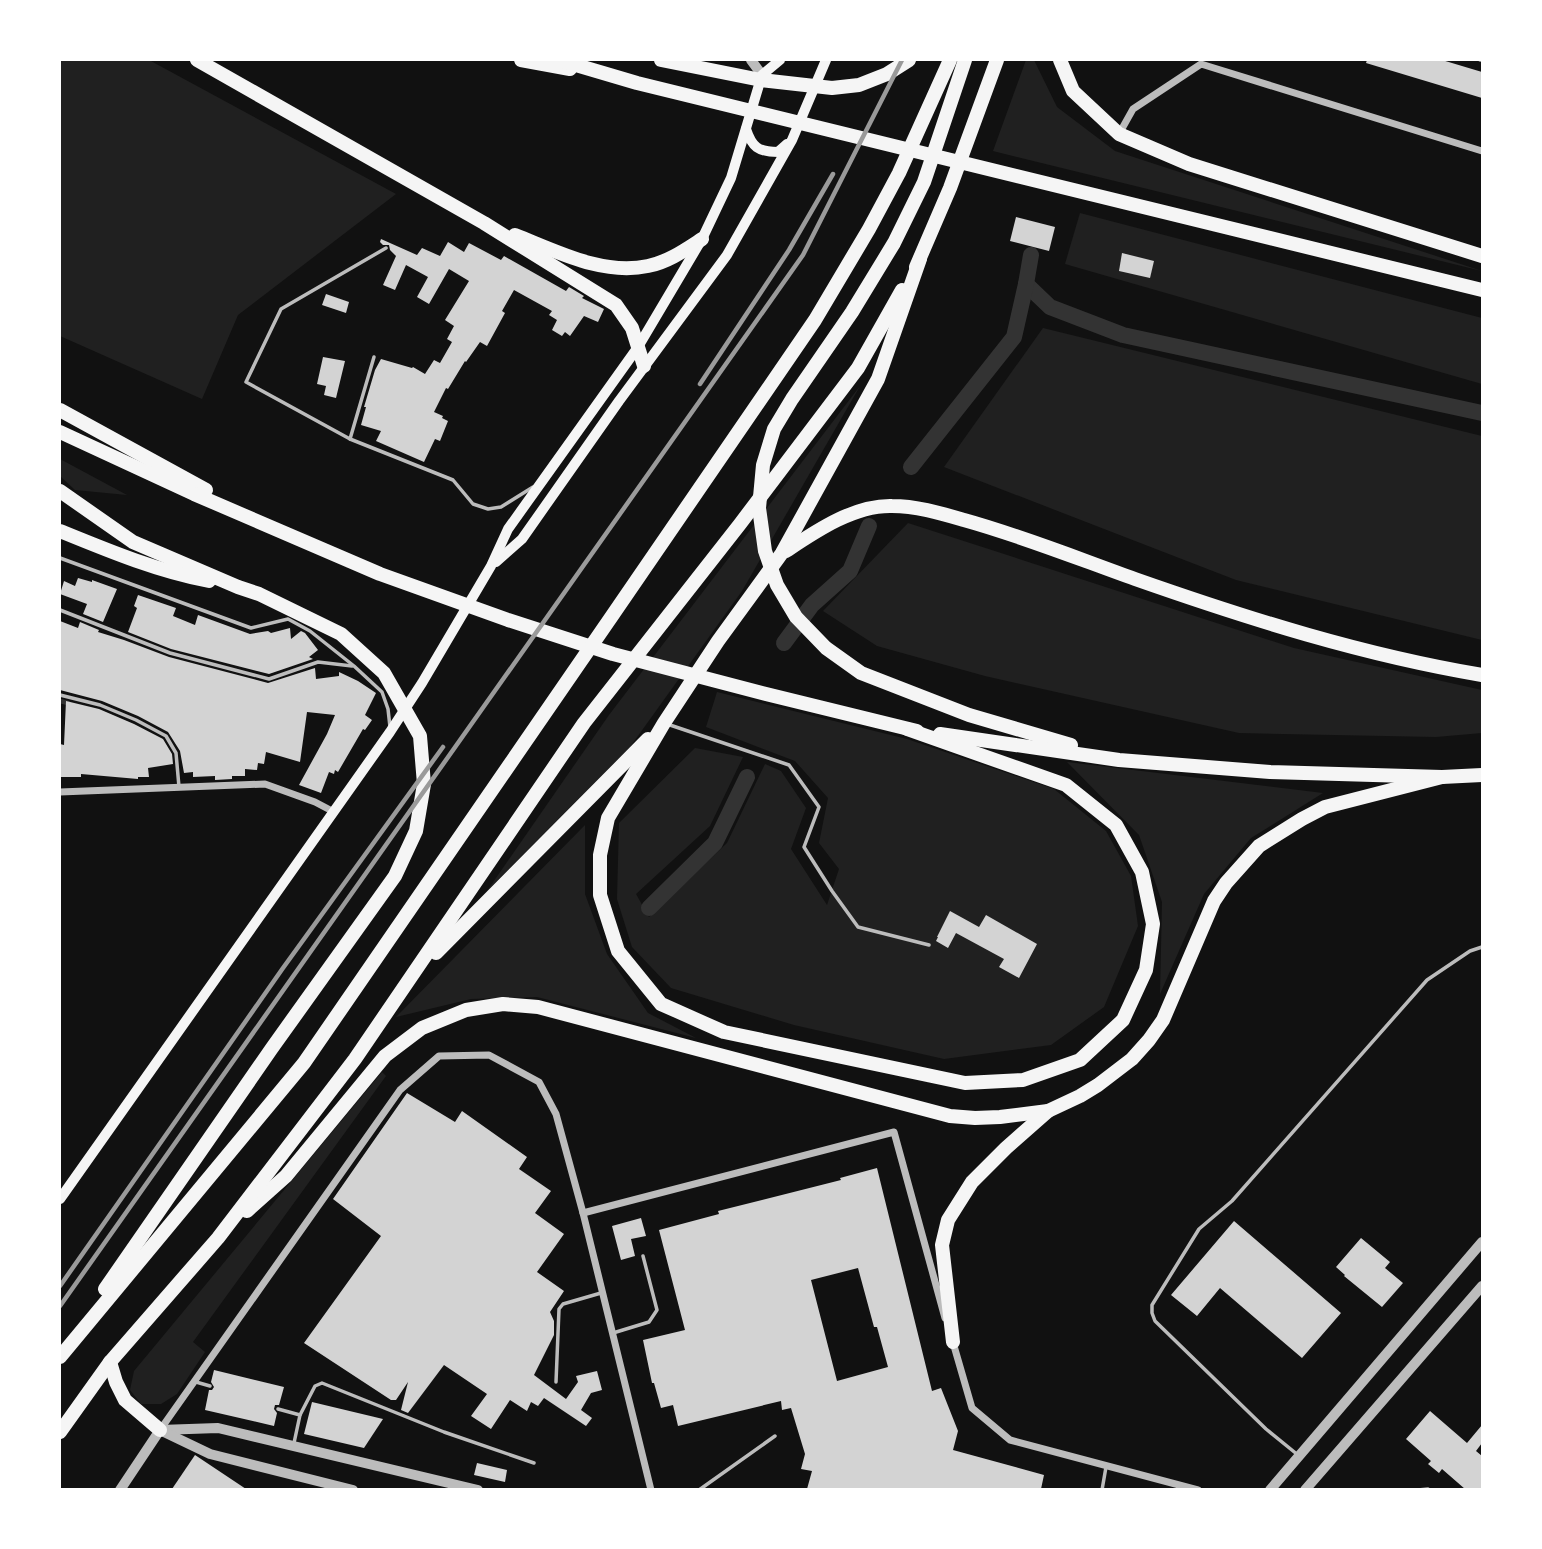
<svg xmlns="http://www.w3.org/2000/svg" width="1542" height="1549" font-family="Karla,sans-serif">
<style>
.green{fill:#202020}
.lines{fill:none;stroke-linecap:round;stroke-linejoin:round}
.stream{stroke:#333;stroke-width:4.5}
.canal{stroke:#333;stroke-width:16}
.building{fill:#d3d3d3;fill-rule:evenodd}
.service{stroke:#bcbcbc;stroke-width:3.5}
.minor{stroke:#bcbcbc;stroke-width:7}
.tertiary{stroke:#bcbcbc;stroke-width:10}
.secondary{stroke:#f5f5f5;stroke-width:10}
.motorway{stroke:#f5f5f5;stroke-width:14}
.rail{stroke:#9a9a9a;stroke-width:4.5}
</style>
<rect width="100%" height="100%" fill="#111"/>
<g class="green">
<path d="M60,60H149L396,194L238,315L202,399L60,336Z"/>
<path d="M1026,60H1034L1057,107L1115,151L1482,271L993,151Z"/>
<path d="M1080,213L1482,318V384L1065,264Z"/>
<path d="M1043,328L1482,436V640L1236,580L944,467Z"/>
<path d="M860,386L742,591L630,747L487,891L609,715Z"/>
<path d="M60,459L127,495L75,490L60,476Z"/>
<path d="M908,523L1294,648L1482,690V733L1436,737L1239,733L985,676L877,646L823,611Z"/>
<path d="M717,692L907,739L1054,789L1106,831L1131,876L1138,926L1104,1007L1051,1045L944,1059L794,1025L671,988L632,947L617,899L619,823L695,748L743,757L710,826L636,894L649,917L727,843L765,764L781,771L806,808L791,849L827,905L839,869L819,843L828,798L795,761L706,727Z"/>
<path d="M1067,762L1323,793L1251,838L1204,894L1160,994L1162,902L1139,835Z"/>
<path d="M585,825V894L607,954L648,1013L696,1038L537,997L471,999L396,1017Z"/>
<path d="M382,1072L386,1076L193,1342L205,1352L177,1394L161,1404H141L130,1390L134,1371Z"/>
</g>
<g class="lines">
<path class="stream" d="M60,701L68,703"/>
<g class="canal">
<path d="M1026,284L1050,307L1123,335L1482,413"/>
<path d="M911,467L1014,337L1026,284L1031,255"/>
<path d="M784,643L812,605L850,571L869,526"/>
<path d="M649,908L715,843L747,777"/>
</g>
</g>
<g class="building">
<path d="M1367,60H1442L1482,72V98L1366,63Z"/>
<path d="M1016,217L1055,227L1049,251L1010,241Z"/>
<path d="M381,239L417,255L422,248L440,256L448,242L464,252L469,243L501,260L504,256L566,291L569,287L584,296L582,298L604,309L598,322L584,316L570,336L565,332L562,336L552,330L557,320L549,315L552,311L514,290L502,311L505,313L487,346L480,342L466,362L465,361L448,389L446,388L434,412L443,416L442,418L448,421L440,441L435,439L424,462L376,441L381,431L361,425L366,407H364L375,370L381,359L412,368L413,367L425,374L434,360L440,363L452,342L447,339L454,326L445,320L469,281L449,269L429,304L417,297L428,277L406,265L395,290L383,285L396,256L390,250L389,245H383L380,242Z"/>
<path d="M1122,253L1154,261L1150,278L1119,271Z"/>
<path d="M326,294L349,302L346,313L322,305Z"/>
<path d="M323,357L345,361L336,398L324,395L326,386L317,384Z"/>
<path d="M78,578L92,582V580L117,589L103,622L83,614L87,604L60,594L64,581L75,586Z"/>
<path d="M138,595L176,608L173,616L195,625L198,615L250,634L268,631L271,633L290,628L291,639L301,631L305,633L318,650L309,657L313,659L269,674L171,649L128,632L137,608L134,606Z"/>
<path d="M60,621L78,628L80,622L99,630L98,632L124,640L169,657L268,683L315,668L316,679L339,676V672L358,681L376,693L365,715L372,720L365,730L363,729L338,772L335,770L334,774L329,772L321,793L299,785L327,734L335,715L307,712L300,762L266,752L264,764L258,763L257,770L245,769V776H232V779L215,780V776L193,777V772L184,773L180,751L168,732L138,716L102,701L60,690Z"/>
<path d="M66,701L99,709L134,724L163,739L172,754L173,764L148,768L149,777H138V779L81,774V777H60V744L64,745Z"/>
<path d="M950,911L979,927L986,915L1037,944L1019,978L999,967L1004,959L956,933L948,948L936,941L938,937H937Z"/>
<path d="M407,1093L455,1122L462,1111L527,1157L519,1169L551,1191L535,1213L564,1234L537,1272L564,1291L550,1312L554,1321V1335L534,1375L566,1399L578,1382L576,1376L597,1371L602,1390L591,1393L581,1410L592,1418L586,1426L544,1398L538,1406L531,1402L527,1411L510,1400L491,1429L471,1416L487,1394L444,1365L408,1413L401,1410L408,1382L396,1400H391L304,1343L381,1236L333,1199Z"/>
<path d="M877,1168L932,1391L941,1388L958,1431L953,1450L1044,1475L1041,1489H807L812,1471L801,1469L805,1454L791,1408L782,1410L781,1401L678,1426L673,1405L661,1408L654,1383H652L643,1340L685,1330L659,1230L719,1214L718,1211L841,1180L840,1178ZM858,1268L874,1327H877L888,1367L837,1381L811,1280Z"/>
<path d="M641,1218L646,1236L631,1239L635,1256L621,1260L612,1226Z"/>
<path d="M1234,1221L1341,1313L1302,1358L1220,1288L1197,1316L1171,1295Z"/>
<path d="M1361,1238L1390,1262L1385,1268L1403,1283L1382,1307L1344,1276L1345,1275L1336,1267Z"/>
<path d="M214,1370L284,1387L279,1405H275L274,1409L277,1413L274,1426L205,1410L209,1390H212L214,1387L211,1382Z"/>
<path d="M312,1402L383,1419L364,1448L304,1434Z"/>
<path d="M1430,1411L1467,1443L1482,1425V1443L1476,1451L1482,1456V1489H1465L1442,1469L1439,1473L1428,1464L1431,1461L1406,1439Z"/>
<path d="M195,1455L246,1489H172Z"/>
<path d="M477,1463L507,1470L505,1482L474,1475Z"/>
</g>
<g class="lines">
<g class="service">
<path d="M1480,60H1482"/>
<path d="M386,248L281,309L246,382L350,439L453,480L473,504L488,509L501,507L533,487"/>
<path d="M350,439L374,357"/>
<path d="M60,558L251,628L288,619L310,631L354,666L382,692L388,709L390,727"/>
<path d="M60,610L170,653L269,679L318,662L352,666"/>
<path d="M60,695L100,705L136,720L166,736L176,753L179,787"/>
<path d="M667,724L789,765L819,807L804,847L832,891L858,927L929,945"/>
<path d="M613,1333L649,1322L657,1310L643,1256"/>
<path d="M196,1382L210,1386"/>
<path d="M556,1382L559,1309L563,1304L601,1293"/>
<path d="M278,1409L300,1415L294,1443"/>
<path d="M300,1415L315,1386L322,1383L444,1432L534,1463"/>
<path d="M1298,1455L1266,1429L1155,1321L1152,1313V1305L1199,1229L1232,1201L1427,980L1470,951L1482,947"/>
<path d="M699,1490L775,1436"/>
<path d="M1102,1490L1106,1467"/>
<path d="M1418,1490L1428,1489"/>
</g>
<g class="minor">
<path d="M1119,134L1133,109L1201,64L1482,151"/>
<path d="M60,792L265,784L315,802L334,812"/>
<path d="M583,1213L894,1132L945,1318"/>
<path d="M952,1339L972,1408L1010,1440L1198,1490"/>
<path d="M160,1430L400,1090L439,1056L489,1055L539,1082L556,1114L583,1213L651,1490"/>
</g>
<g class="tertiary">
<path d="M751,60L762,75"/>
<path d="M160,1430L218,1428L478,1490"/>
<path d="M164,1432L210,1454L353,1490"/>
<path d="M120,1490L160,1430"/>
<path d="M1270,1490L1482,1242"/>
<path d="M1305,1490L1482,1286"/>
</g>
<g class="secondary">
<path d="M746,129C752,147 758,152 778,152L787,144"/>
<path d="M496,562L522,539L619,401L727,255L792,140L826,60"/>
<path d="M60,1199L390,732L422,683L491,566L508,529L638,347L702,239L731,178L762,75L780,60"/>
</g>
<g class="motorway">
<path d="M197,60L484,223L616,305L632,328L644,366"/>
<path d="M521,60L570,69"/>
<path d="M559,60L637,83L1482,290"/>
<path d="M661,60L761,80L832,88L859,85L887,74L909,60"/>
<path d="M965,60L924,182L894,243L852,312L792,399L774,429L763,465L759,508L765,551L777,585L796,617L826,648L861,673L969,715L1071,745"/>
<path d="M1060,60L1073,91L1119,134L1189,164L1482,256"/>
<path d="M515,235C556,251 603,276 648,266C668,262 685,250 702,239"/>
<path d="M916,267L950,188L997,60"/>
<path d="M60,410L206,490"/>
<path d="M60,432L194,494L380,574L508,620L613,654L762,693L917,731"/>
<path d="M60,491L133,542L238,587L259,594L341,634L384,673L420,736L424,784L416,831L395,876L272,1048L105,1289"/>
<path d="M60,531C109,551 157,571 209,581"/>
<path d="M786,551C816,531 854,505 892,506C917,506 940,513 964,520C1022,536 1079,559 1135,579C1249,619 1363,655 1482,675"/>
<path d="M907,729L1066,785L1116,825L1142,872L1153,924L1146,970L1123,1020L1080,1060L1023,1080L965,1083L724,1032L661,1004L618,951L600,895V855L608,818L664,723L718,641L782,553L878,379L920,259"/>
<path d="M940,734L1119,760L1270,772L1442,777L1482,775"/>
<path d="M436,953L648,739"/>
<path d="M247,1211L286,1176L385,1056L422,1028L466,1010L503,1004L538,1007L950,1116L975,1118L1000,1117L1048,1111L1080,1096L1098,1085L1132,1059L1149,1040L1163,1020L1214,901L1226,883L1259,846L1302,819L1325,807L1442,777"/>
<path d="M953,1342L942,1245L948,1220L972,1182L1006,1148L1048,1111"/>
<path d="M60,1357L304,1063L614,613L815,320L869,229L899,173L950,60"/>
<path d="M110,1362L116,1382L125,1400L160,1430"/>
<path d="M60,1432L110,1362L218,1238L355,1059L584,723L740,524L858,368L902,290"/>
</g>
<g class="rail">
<path d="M700,384L789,250L833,174"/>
<path d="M60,1286L283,968L443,747"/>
<path d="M60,1306L803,255L902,60"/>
</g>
</g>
<rect width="1542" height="1549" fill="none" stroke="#ffffff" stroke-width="122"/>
</svg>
